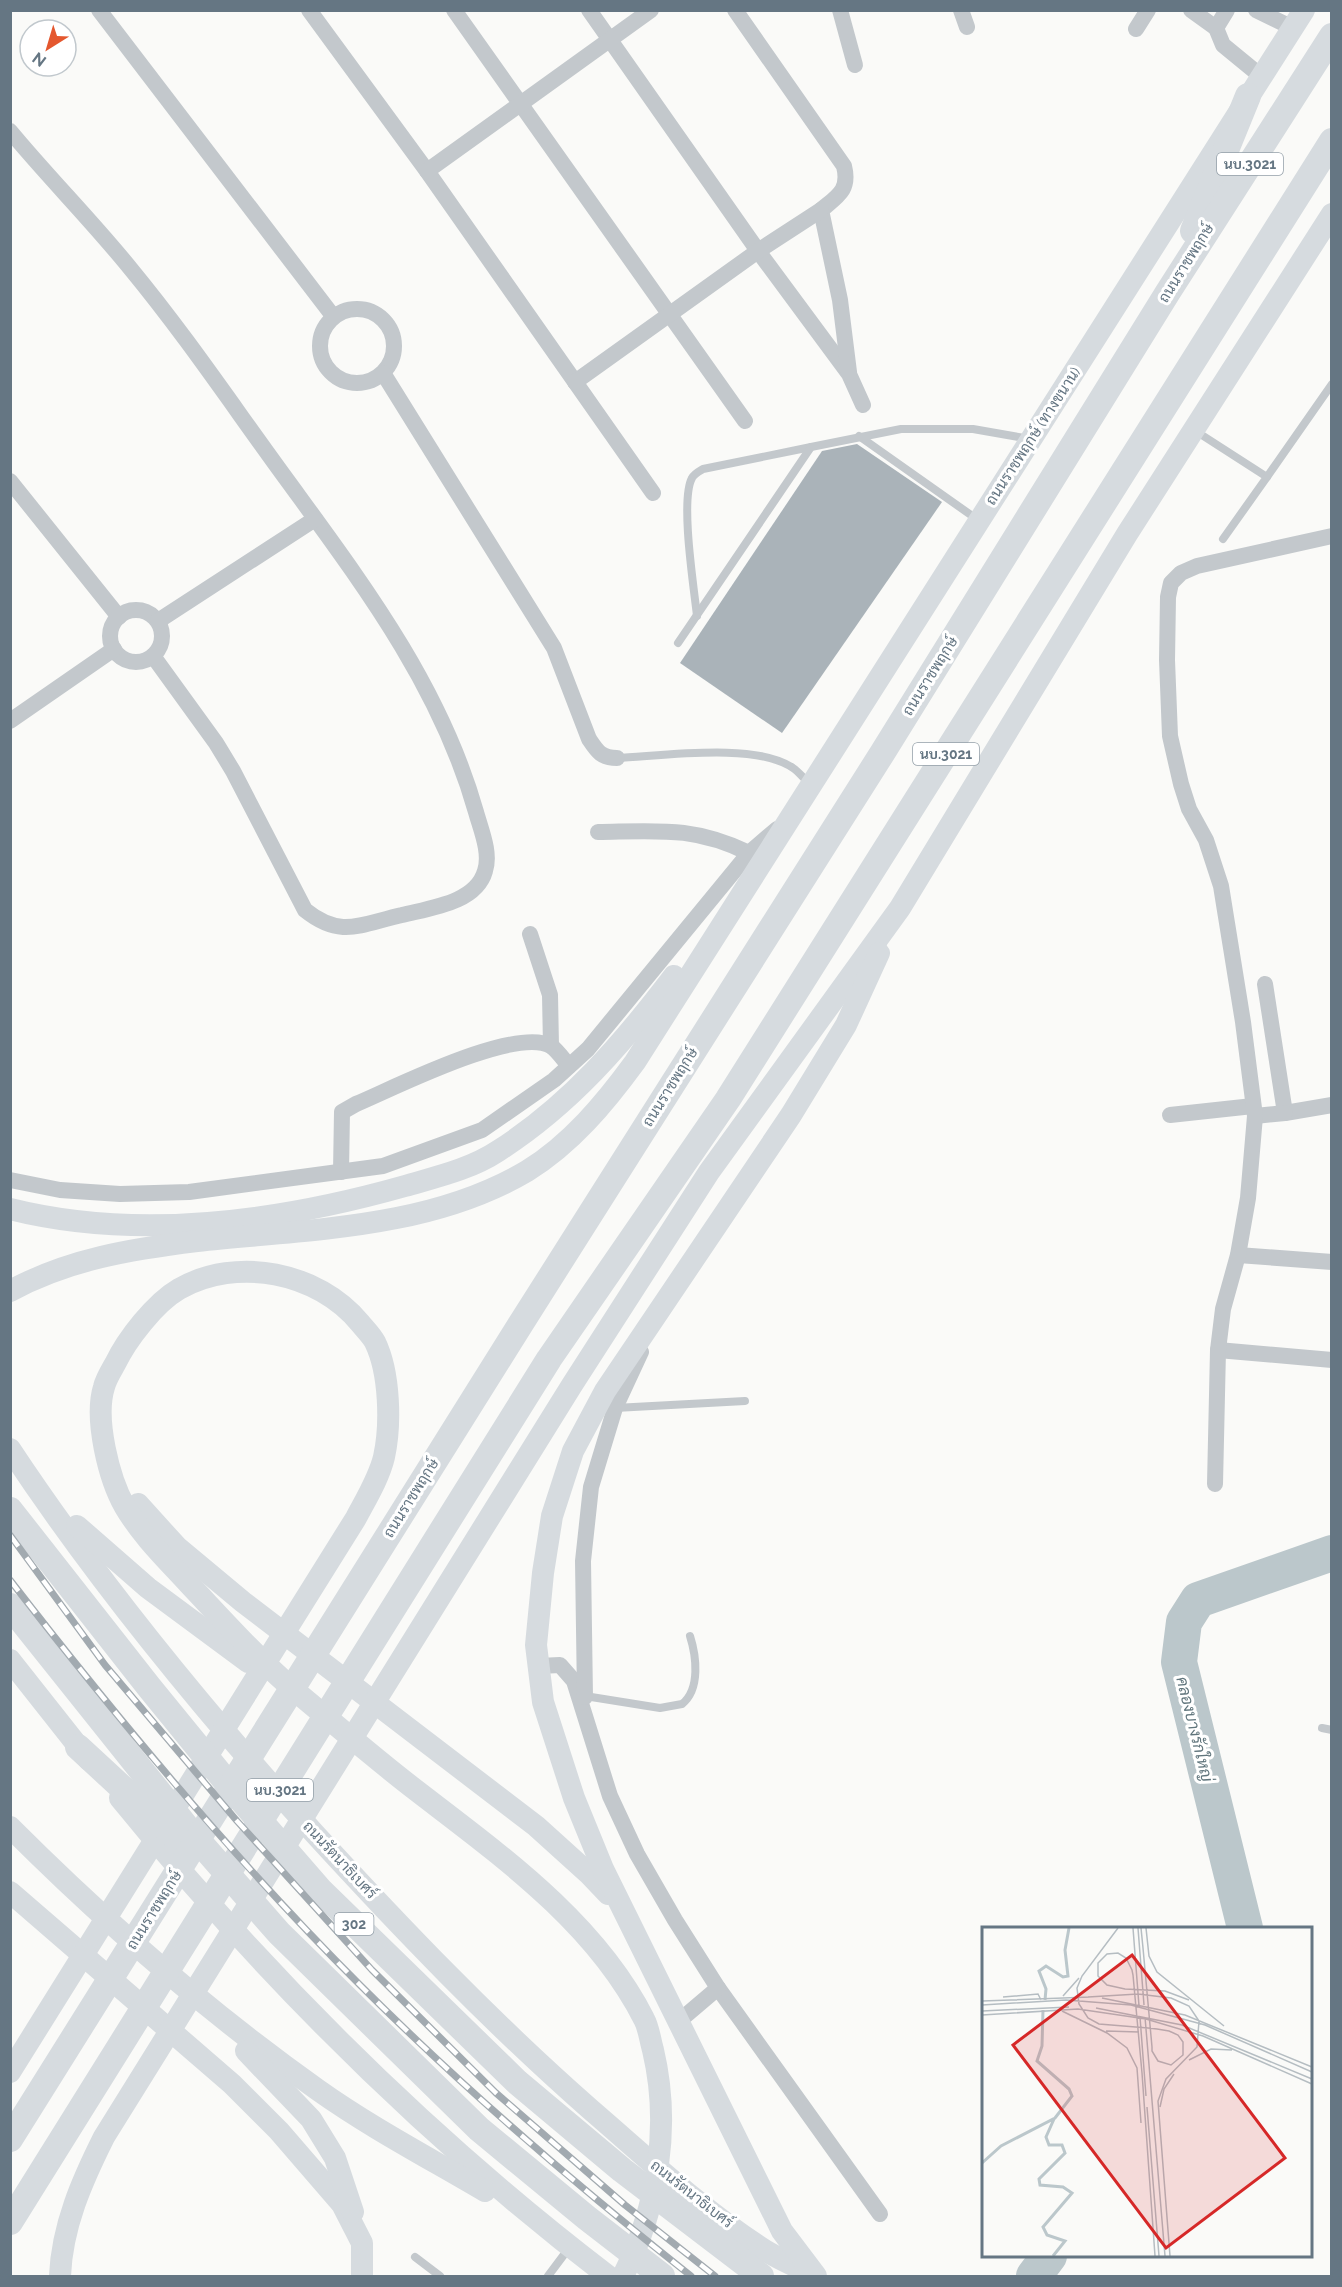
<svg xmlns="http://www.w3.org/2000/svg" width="1342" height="2287" font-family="Raleway,Sarabun,sans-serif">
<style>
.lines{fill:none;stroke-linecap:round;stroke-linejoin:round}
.river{stroke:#bbc7cb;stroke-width:36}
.building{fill:#aab3b9}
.service{stroke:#c3c8cc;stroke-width:8}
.minor{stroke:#c3c8cc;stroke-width:16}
.secondary{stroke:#d6dbdf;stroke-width:22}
.primary{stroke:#d6dbdf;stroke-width:26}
.rail-casing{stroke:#a2aab0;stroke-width:7}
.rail{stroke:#fff;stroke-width:4.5;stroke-dasharray:14;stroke-linecap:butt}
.labels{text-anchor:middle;stroke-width:6;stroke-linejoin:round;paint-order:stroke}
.shield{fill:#fff;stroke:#939fa8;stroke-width:1.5}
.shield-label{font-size:14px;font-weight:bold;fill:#657683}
.street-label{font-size:15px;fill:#657683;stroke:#fff}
.water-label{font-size:16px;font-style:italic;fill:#60757c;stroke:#fff}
.inset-river{fill:none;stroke:#bbc7cb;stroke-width:3}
.inset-road{fill:none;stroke:#b5bdc2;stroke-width:1.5}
.view{fill:#d62828;fill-opacity:0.15;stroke:#d62828;stroke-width:3}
.inset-edge{fill:none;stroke:#657683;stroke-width:3}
</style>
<rect width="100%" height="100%" fill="#fafaf8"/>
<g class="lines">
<g class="river">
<path d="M1245,1928L1179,1662L1184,1622L1198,1600L1332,1553"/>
<path d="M1034,2276L1049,2256"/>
</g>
</g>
<path class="building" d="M857,444L942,502L782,733L680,663L822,451Z"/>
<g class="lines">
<g class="service">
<path d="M1194,430L1267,477L1223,539"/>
<path d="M859,436L978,520"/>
<path d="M1267,477L1332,384"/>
<path d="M697,616C694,588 680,500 692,478C694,474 698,472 703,469L811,447"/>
<path d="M678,643L811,447L901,429H973L1030,439"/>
<path d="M617,758C662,756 756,742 793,768C799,772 804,779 810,784"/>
<path d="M615,1408L745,1401"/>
<path d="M585,1696L660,1708L682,1704C701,1689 696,1655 690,1636"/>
<path d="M1322,1728L1332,1730"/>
<path d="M415,2257L440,2276"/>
<path d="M548,2276L569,2248"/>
</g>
<g class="minor">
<path d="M99,10L333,316"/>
<path d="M309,10L427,171L653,493"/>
<path d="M454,10L745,421"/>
<path d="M589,10L758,251L849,374L863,405"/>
<path d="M735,10L844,166C850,190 838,196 821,210L840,300L849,372"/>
<path d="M840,10L855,65"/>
<path d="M961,10L967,27"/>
<path d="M1191,10L1216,28L1223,45L1262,77"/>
<path d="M1256,10L1293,28"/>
<path d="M1216,28L1227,10"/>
<path d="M1136,29L1148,10"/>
<path d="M10,131C49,178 92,221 130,268C187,337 237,412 290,484C365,587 441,688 476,812C481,830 491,853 485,871C476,903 430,908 402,915C361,924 341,939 305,910L233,771L216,743L153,656"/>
<path d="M427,171L651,10"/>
<circle cx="357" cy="346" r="37"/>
<path d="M383,373L554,648L589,739C597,751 601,758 617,758"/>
<path d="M575,382L758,251L821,210"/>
<path d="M10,481L119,617"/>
<circle cx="136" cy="636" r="26"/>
<path d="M158,621L315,519"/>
<path d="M10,721L114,649"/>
<path d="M598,832C657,831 694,826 749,853"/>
<path d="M530,934L550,995L551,1046"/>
<path d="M1265,984L1285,1113L1332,1105"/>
<path d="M1170,1115L1253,1106"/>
<path d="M1255,1116L1285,1113"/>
<path d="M341,1172L342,1112L356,1104C392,1089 515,1026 551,1046C557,1050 564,1060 569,1066"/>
<path d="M10,1180L60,1190L120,1194L189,1192L383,1166L482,1130L554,1080L588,1049L749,853L777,829"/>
<path d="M1238,1255L1332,1262"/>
<path d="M1218,1350L1332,1360"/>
<path d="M1215,1484L1218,1350L1223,1309L1238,1255L1248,1198L1255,1116L1243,1022L1221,886L1206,840L1189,809L1181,784L1170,736L1167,660L1168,597L1171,583L1181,573L1197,566L1332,536"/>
<path d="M539,1666L560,1665L574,1681L610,1796L637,1854L675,1920L718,1988L880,2214"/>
<path d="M585,1697L583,1561L591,1487L615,1408L641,1352"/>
<path d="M678,2022L718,1988"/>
</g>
<g class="secondary">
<path d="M10,1209C138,1241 281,1221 405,1186C436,1177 471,1169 498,1151C570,1105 623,1043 674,976"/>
<path d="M10,1291C69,1259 132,1249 197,1241C308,1229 429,1229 527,1171C571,1144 605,1103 635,1062L1304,10"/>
<path d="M10,1449C100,1585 205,1712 314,1833C402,1929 492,2023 590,2109C647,2158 703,2211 766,2251C781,2260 798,2267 813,2275"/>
<path d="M138,1504L177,1547L243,1602L536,1826L588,1873L608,1894"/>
<path d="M77,1526L148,1588L248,1662"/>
<path d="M10,1660L89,1760"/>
<path d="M120,1798C264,1975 426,2137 608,2276"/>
<path d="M10,1827C106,1923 207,2011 318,2090C370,2127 429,2158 485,2191"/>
<path d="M10,1892L232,2084L279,2131L342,2204L362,2243V2276"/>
<path d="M246,2051L311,2119L335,2158L353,2212"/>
<path d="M10,2072L356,1518C366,1499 379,1478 384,1457C391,1425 390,1373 375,1342C372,1336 365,1329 360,1323C318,1272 237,1256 179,1289C155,1303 127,1339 115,1364C111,1371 106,1379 104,1387C94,1419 109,1479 125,1507C142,1536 167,1560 189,1584C223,1620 257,1658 294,1690C335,1724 375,1759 417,1791C500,1855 595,1922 644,2019C649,2028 650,2040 653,2050C671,2126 658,2207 623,2276"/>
<path d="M60,2276C62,2226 82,2181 104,2137L572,1385L709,1172L900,908L1127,534L1332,214"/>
<path d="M816,2276L782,2231L603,1869L574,1798L543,1702L536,1645L543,1573L552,1516L573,1451L605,1391L791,1115L846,1025L879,953"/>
</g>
<g class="primary">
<path d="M1193,231L1248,96"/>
<path d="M10,1510L149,1687L233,1790L320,1890L517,2082L622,2170L761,2276"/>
<path d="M10,1606L189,1830L279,1933L479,2129L587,2218L662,2276"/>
<path d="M78,1747L184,1845"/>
<path d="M10,2139L520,1325L883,752L1168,292L1332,36"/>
<path d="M10,2222L549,1359L728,1099L1332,141"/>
</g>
<defs>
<g id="rail">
<path d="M10,1535L105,1665L237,1821L372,1970L496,2093L625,2205L715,2276"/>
<path d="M10,1580C119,1721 234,1859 360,1985C464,2089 576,2185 691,2276"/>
</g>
</defs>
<use href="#rail" class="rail-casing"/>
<use href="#rail" class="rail"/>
</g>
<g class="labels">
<g class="shield">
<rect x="1217" y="153" width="66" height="22" rx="4.5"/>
<rect x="913" y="743" width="66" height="22" rx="4.5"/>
<rect x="247" y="1779" width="66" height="22" rx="4.5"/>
<rect x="334.5" y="1913" width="39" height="22" rx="4.5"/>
</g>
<g class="shield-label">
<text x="1250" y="169">นบ.3021</text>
<text x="946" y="759">นบ.3021</text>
<text x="280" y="1795">นบ.3021</text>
<text x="354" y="1929">302</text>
</g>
<g class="street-label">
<text transform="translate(1186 263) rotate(-58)" y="5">ถนนราชพฤกษ์</text>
<text transform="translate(1033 436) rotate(-57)" y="5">ถนนราชพฤกษ์ (ทางขนาน)</text>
<text transform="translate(930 676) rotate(-58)" y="5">ถนนราชพฤกษ์</text>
<text transform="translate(670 1087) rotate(-58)" y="5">ถนนราชพฤกษ์</text>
<text transform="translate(411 1498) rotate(-58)" y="5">ถนนราชพฤกษ์</text>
<text transform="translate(340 1860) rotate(47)" y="5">ถนนรัตนาธิเบศร์</text>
<text transform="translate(154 1910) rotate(-58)" y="5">ถนนราชพฤกษ์</text>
<text transform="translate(692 2194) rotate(38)" y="5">ถนนรัตนาธิเบศร์</text>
</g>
<g class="water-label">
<text transform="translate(1195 1729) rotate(76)" y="6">คลองบางรักใหญ่</text>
</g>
</g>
<g transform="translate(982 1927)">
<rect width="330" height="330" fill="#fafaf8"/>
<path class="inset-river" d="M63,73L64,62L57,44L64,39L81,50L86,49L83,23L87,1M0,236L19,219L73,191L90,169L87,162L55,134L60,119L61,83M71,329L83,314L65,308L61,300L90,266L81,260L58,258L57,252L83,226L80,218H67L64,210L72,192"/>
<path class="inset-road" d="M136,1L100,49L95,61L97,77L106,91L117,97L166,101L175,102L187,104L196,108L201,115V128L189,138L176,134L170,124V120L161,21L159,1M151,1L157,79M156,1L162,78M164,1L167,29L175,45L242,99M81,69L97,51M21,70L56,67L59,73M106,70L156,67L189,71L207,79L217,94L215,120L184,152L176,174L188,329M120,71L203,88L330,140M0,74L108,70M0,78L84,73L149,78L223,98L330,145M114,81L200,98L330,152M0,84L87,80M80,84L125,106L145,121L155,141L159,196M0,88L96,82L164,92L221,109L330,157M158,90L164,169M163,90L183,329M124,104L157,105M207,133L229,122L250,123M165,180L177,329M178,180L182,162L192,147M173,329L160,146L151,48L150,43L144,31L136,26L125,27L116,36V49L125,58L143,62L183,64L207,73"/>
<path class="view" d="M150,28L303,231L184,321L31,118Z"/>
<rect width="330" height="330" class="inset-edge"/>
</g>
<rect width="1342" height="2287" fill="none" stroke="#657683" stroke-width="24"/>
<g transform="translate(48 48) rotate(217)"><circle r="28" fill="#ffffff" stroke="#c1c8cd" stroke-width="1.5"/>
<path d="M0-4.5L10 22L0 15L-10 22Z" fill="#e4572e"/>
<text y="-9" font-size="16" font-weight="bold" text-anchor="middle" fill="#657683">N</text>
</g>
</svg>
